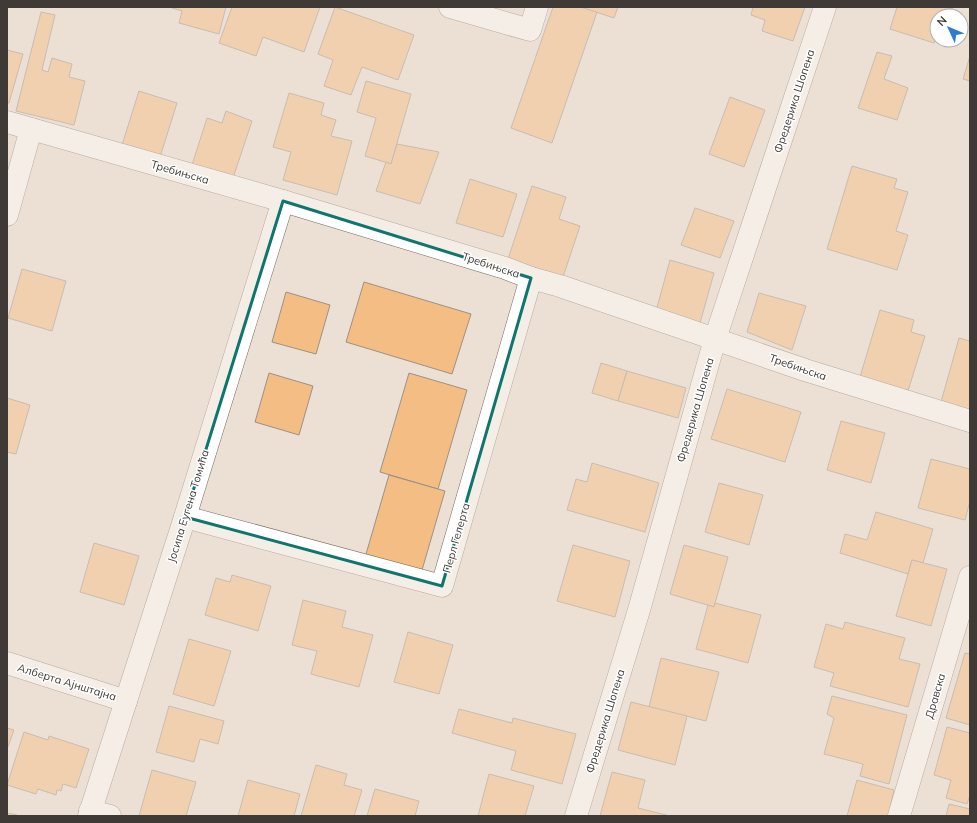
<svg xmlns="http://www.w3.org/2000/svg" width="977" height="823" font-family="Mulish,sans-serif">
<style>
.building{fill:#f3bd84;stroke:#9c9186}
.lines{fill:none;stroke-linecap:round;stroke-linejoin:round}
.street-casing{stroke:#756b61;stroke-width:23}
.street{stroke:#fff;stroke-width:22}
.marked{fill:none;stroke:#0f766e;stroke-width:3;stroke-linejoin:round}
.labels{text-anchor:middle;stroke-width:3;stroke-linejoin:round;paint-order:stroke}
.street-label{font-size:11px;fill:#3f3a36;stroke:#fff}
</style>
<rect width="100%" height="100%" fill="#ece0d4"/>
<g class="building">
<path d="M169,7H226L219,34L179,23L182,11Z"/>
<path d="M232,7H320L304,52L263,37L256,56L219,43Z"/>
<path d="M335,7L414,35L398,80L362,67L351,95L324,86L333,60L318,54Z"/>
<path d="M553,7H581L597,12L552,143L511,128Z"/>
<path d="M581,7H618L614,18Z"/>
<path d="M753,7H805L793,41L762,31L765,20L751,15Z"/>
<path d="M897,7H946L953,9L951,16H937V34L934,43L890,29Z"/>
<path d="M41,12L55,15L42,70L48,72L52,58L72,64L69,77L85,81L74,125L16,111Z"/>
<path d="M7,50L23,54L9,103H7Z"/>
<path d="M877,52L892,56L884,79L908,88L897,120L858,108Z"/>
<path d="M970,56V81L963,79Z"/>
<path d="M366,81L411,94L391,164L365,156L376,118L357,112Z"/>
<path d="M139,91L177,103L160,157L122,145Z"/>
<path d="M289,93L324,103L321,115L336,120L331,136L352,141L337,195L283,180L291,152L273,147Z"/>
<path d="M730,97L765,110L744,167L709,154Z"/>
<path d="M226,111L252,121L232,181L191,168L207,118L222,123Z"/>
<path d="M397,144L439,152L420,204L376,191L386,162L391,164Z"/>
<path d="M852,166L897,179L894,188L908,192L896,231L908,235L897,270L827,249Z"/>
<path d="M470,179L517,194L503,237L456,223Z"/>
<path d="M532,186L566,197L559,219L580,226L563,277L508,259Z"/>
<path d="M695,208L734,221L720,258L681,245Z"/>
<path d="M670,260L714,273L700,323L656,311Z"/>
<path d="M22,269L66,281L52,331L8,318Z"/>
<path d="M364,282L471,314L452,374L346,342Z"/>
<path d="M286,292L330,305L316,354L272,342Z"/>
<path d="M759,293L806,306L792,350L747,332Z"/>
<path d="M880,310L914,320L911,332L925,336L908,391L860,377Z"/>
<path d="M959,338L970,341V411L941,402Z"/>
<path d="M601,363L627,371L618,401L592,393Z"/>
<path d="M627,371L686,388L678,418L618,401Z"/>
<path d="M269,373L313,386L299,435L255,422Z"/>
<path d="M409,373L467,390L438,489L380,472Z"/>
<path d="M727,389L801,412L785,462L711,439Z"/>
<path d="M7,398L30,405L16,454L7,452Z"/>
<path d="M841,421L885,433L871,483L827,470Z"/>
<path d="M931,459L970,469V501L965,520L918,508Z"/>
<path d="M592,463L659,483L645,532L567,510L576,479L587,482Z"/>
<path d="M389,475L445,491L420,577L364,561Z"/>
<path d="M719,483L763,495L749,545L705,532Z"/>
<path d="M876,512L933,529L923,563L912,560L908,574L840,553L845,534L867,540Z"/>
<path d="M94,543L139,556L124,605L80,592Z"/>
<path d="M573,545L630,561L615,617L557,601Z"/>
<path d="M684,545L728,557L714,607L670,594Z"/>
<path d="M912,560L947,569L931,626L896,616Z"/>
<path d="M232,575L271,586L258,631L205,615L216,578L230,582Z"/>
<path d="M303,600L346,611L342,627L373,635L359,687L311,674L317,651L292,645Z"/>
<path d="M715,603L761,615L748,663L696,649L708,605L714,607Z"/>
<path d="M845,622L905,638L899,659L920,664L908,707L830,686L834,673L814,667L826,624L843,629Z"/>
<path d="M408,632L453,645L439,694L394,682Z"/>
<path d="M189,639L231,651L214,706L173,694Z"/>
<path d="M965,653L970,654V725L946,718Z"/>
<path d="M661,658L719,672L706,721L649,707Z"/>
<path d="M832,696L907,715L889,784L860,776L863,764L824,754L834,718L827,714Z"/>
<path d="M631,702L687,716L675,765L618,750Z"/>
<path d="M169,706L224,721L218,744L200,739L194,762L156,752Z"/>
<path d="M459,709L512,723L513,718L576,734L562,784L511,770L516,751L452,733Z"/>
<path d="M947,727L970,733V795L967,804L946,798L951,780L934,775Z"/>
<path d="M7,728L14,730L7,749Z"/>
<path d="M24,732L48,740L49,736L89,749L76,788L63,784L61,791L57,790L56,795L38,789L36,794L7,785Z"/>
<path d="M316,765L347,774L344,785L362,790L354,816H301Z"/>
<path d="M152,770L196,782L186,816H139Z"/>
<path d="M612,772L645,780L638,808L670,816H600Z"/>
<path d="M489,774L534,786L525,816H478Z"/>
<path d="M248,780L300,794L294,816H238Z"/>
<path d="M857,780L894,790L888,816H847Z"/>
<path d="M375,789L419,801L415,816H367Z"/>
<path d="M949,804L970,809V816H946Z"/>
<path d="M7,813L17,815L16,816H7Z"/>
</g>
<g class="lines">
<defs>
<g id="street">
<path d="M450,7L530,30L537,7"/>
<path d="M7,122L283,201L505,268L531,278L560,286L805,370L970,421"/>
<path d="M7,215L31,129"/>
<path d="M185,517L442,586L531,278"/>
<path d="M7,663L126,701"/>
<path d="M90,811L110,816"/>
<path d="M89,816L185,517L283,201"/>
<path d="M576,816L639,610L715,339L825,7"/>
<path d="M899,816L970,577"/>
</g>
</defs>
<use href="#street" class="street-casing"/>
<use href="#street" class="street"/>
</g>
<path d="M0 0H977V823H0ZM283,201L531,278L442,586L185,517Z" fill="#ece0d4" fill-opacity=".55" fill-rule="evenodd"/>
<path class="marked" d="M283,201L531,278L442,586L185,517Z"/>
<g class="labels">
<g class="street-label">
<text transform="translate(794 101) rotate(-72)" y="4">Фредерика Шопена</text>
<text transform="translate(180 172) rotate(16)" y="4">Требињска</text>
<text transform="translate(491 265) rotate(18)" y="4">Требињска</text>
<text transform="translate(798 367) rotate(19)" y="4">Требињска</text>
<text transform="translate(695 410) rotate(-74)" y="4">Фредерика Шопена</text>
<text transform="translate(188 506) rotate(-73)" y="4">Јосипа Еугена Томића</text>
<text transform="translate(456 538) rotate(-74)" y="4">Перл Гелерта</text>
<text transform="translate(67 682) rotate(17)" y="4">Алберта Ајнштајна</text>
<text transform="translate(935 696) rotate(-74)" y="4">Дравска</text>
<text transform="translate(605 721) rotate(-73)" y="4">Фредерика Шопена</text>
</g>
</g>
<rect width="977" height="823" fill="none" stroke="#3f3a36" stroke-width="16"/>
<g transform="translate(949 28) rotate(314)"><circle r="19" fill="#ffffff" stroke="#b2b0af"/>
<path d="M0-3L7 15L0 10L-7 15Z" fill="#307ccc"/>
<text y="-6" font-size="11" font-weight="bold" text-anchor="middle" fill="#3f3a36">N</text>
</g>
</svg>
